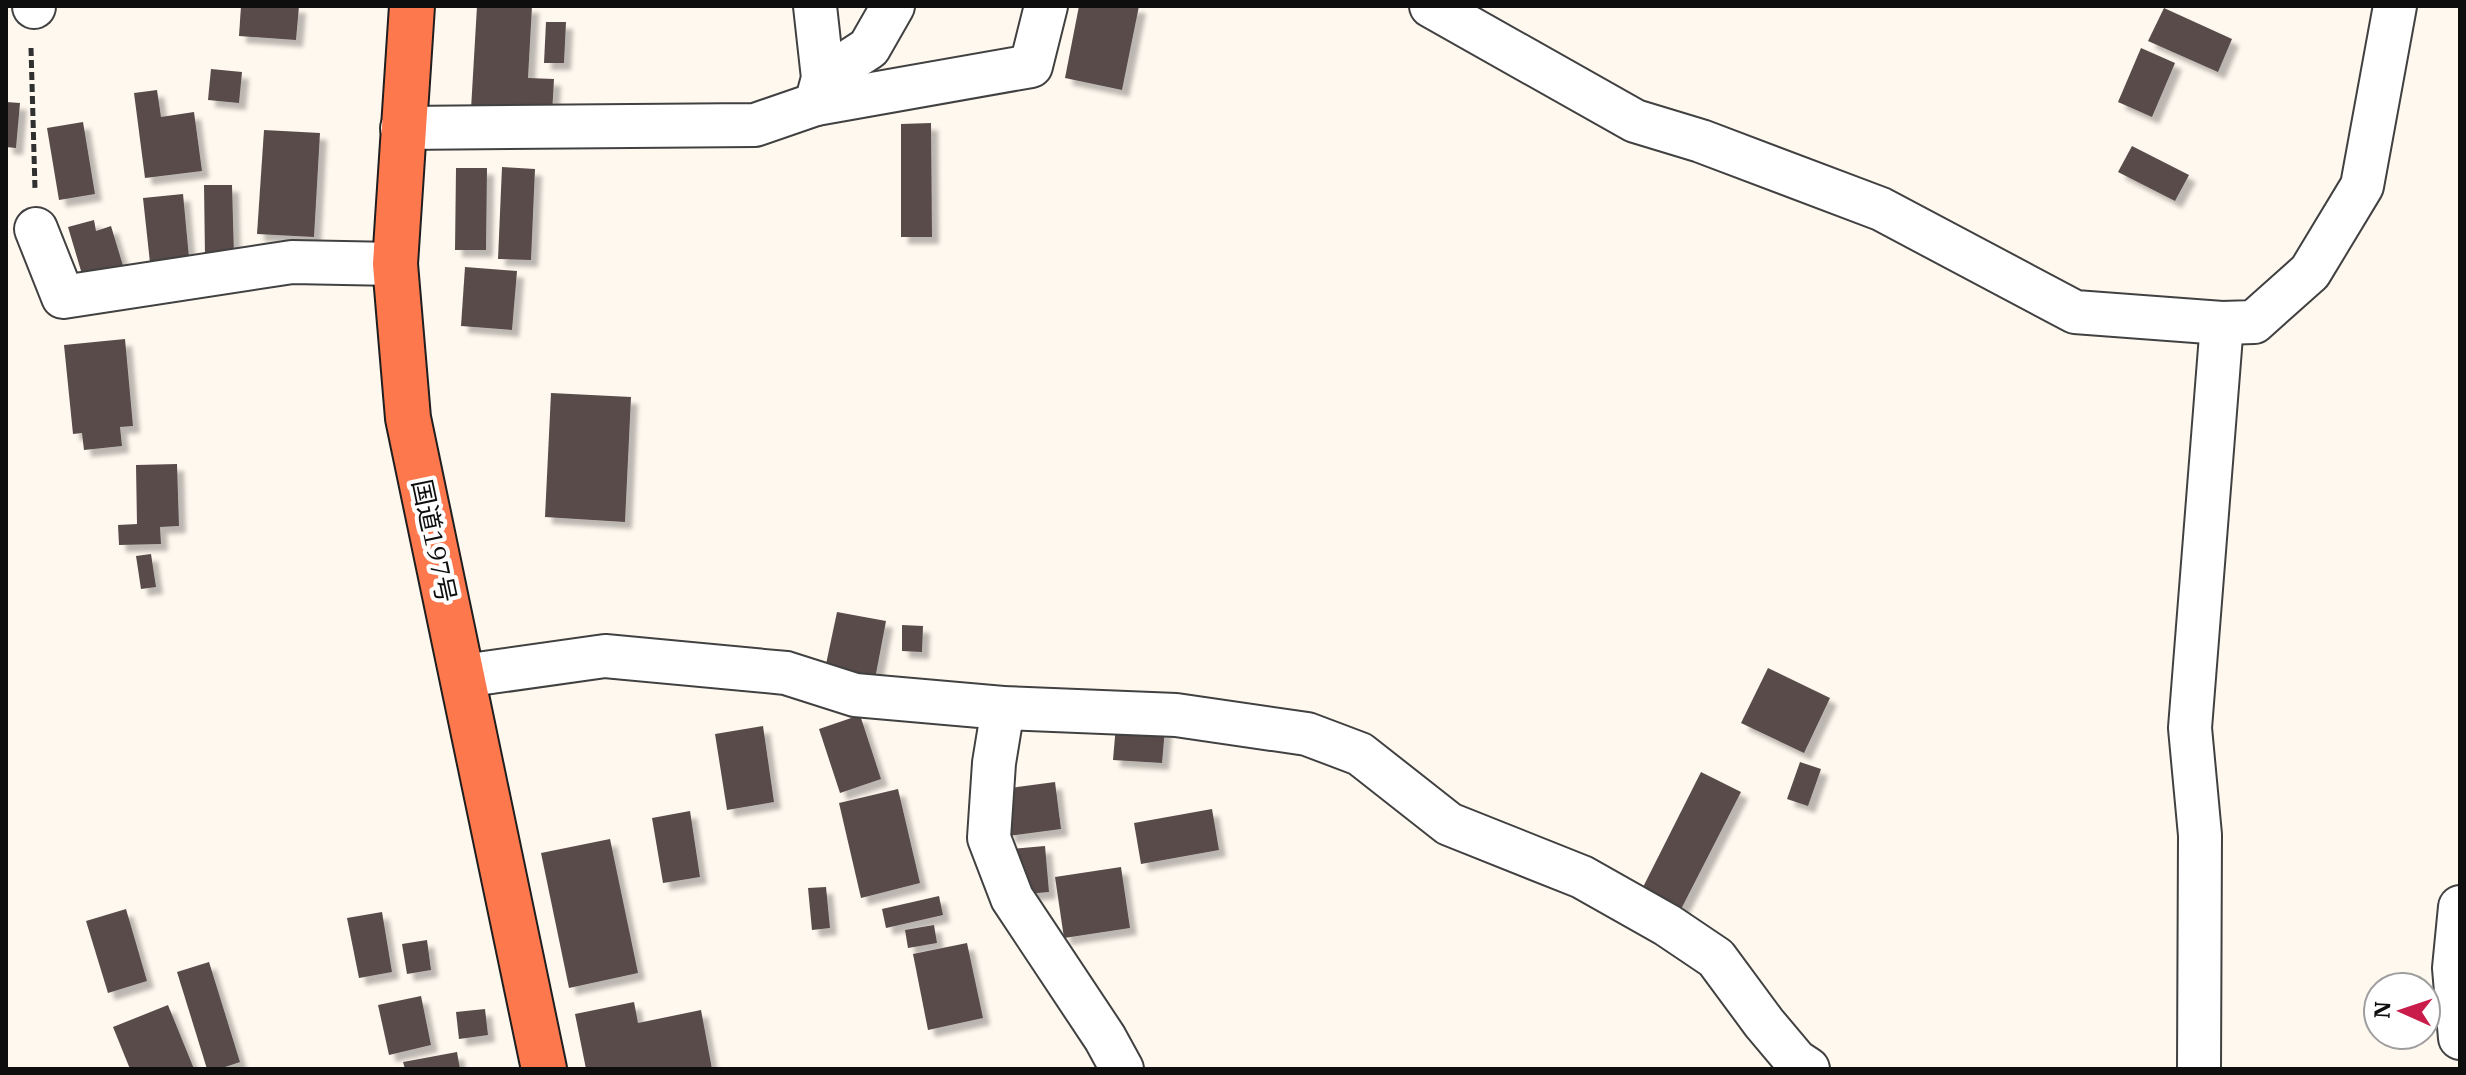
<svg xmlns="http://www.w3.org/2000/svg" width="2466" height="1075" font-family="'IBM Plex Serif','Noto Sans JP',serif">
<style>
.building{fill:#584c4a;filter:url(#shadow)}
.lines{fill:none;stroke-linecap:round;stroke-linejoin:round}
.street-casing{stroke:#414141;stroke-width:46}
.highway-casing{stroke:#1f1f1f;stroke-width:48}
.path{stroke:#303030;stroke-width:5;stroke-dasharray:8 4;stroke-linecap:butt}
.street{stroke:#fff;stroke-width:42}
.highway{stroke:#fe784e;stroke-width:44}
.labels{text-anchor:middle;stroke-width:8;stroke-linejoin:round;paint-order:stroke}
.street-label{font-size:26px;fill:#0e0e0e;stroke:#fff}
</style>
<defs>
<filter id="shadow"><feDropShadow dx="7" dy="7" stdDeviation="2" flood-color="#0004"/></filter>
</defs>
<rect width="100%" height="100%" fill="#fff8ef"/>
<g class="building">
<path d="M241,6H299L296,40L239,36Z"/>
<path d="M477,6H532L528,78L554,79L552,114L471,109Z"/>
<path d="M1079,6H1139L1122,90L1065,78Z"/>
<path d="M2164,8L2232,39L2218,72L2148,41Z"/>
<path d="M546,22H566L564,63H544Z"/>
<path d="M2141,48L2175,63L2152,117L2118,102Z"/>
<path d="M211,69L242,72L239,103L208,100Z"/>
<path d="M157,90L161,117L194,112L202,171L145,178L134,93Z"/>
<path d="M6,102L20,103L16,148L6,147Z"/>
<path d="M83,122L95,194L59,200L47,128Z"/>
<path d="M931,123L932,237H901V124Z"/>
<path d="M264,130L320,133L314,237L257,234Z"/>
<path d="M2132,146L2189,175L2175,201L2118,172Z"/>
<path d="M502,167L535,169L531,260L498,259Z"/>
<path d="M456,168H487L486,250H455Z"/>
<path d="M204,185H232L234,256L205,257Z"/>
<path d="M183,194L190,268L151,272L143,198Z"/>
<path d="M94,220L96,231L111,226L124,269L84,281L68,227Z"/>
<path d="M465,267L517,271L512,330L461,326Z"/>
<path d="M125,339L133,426L120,427L122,446L84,450L82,433L73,434L64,345Z"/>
<path d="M551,393L631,397L625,522L545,517Z"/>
<path d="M177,464L179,526L160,527L161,544L119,545L118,525L137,524L136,465Z"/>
<path d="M151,554L156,587L141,589L136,556Z"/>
<path d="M837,612L886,621L875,679L825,669Z"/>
<path d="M902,625L923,626L922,652L902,651Z"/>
<path d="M1768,668L1830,698L1804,753L1741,723Z"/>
<path d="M860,715L881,779L840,793L819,729Z"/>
<path d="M1116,725L1165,729L1162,763L1113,760Z"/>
<path d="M763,726L774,802L727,810L715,734Z"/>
<path d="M1800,762L1821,769L1808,806L1787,799Z"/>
<path d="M1701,772L1741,792L1677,917L1638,897Z"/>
<path d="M1055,782L1061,829L1008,836L1002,789Z"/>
<path d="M898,789L920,883L861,898L839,803Z"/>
<path d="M1212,809L1219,850L1141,864L1134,823Z"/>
<path d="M690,811L700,877L663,883L652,818Z"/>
<path d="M610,839L638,973L569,988L541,853Z"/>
<path d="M1045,846L1049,892L1014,895L1011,849Z"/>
<path d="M1121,867L1130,928L1064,938L1055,877Z"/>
<path d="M826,887L830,928L812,930L808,888Z"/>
<path d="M939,896L943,915L886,928L882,909Z"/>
<path d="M126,909L147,981L108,993L86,921Z"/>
<path d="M382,912L392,972L359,978L347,918Z"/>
<path d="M934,925L937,943L908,948L905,930Z"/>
<path d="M427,940L431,970L407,974L402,944Z"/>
<path d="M967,943L983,1018L928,1030L913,954Z"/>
<path d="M209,962L240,1062L219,1069H207L177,972Z"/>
<path d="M421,996L431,1045L389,1055L378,1005Z"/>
<path d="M634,1002L638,1023L701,1010L712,1069H586L575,1014Z"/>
<path d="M168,1005L194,1069H130L113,1027Z"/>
<path d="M485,1009L488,1035L459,1039L456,1012Z"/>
<path d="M457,1052L460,1069H405L403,1062Z"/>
</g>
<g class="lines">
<defs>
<g id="street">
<path d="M1431,6L1635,121L1701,141L1881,209L2075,312L2222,323L2254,322L2310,272L2362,186L2395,6"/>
<path d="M34,7V6"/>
<path d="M823,78L869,48L893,6"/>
<path d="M816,104L1031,66L1046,6"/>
<path d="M402,128L755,125L816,104L823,78L815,6"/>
<path d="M36,229L63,297L292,262L395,264"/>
<path d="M463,676L605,656L786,673L855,695L1003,708L1176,715L1307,734L1360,754L1449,824L1582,877L1667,925L1716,958L1764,1023L1796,1061L1808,1069"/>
<path d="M1003,708L994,763L989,838L1012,898L1105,1038L1122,1069"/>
<path d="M2460,907L2454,968L2460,1038"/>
<path d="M2199,1069L2200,835L2190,728L2222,323"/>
</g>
<path id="highway" d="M412,6L395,264L408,418L544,1069"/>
</defs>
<use href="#street" class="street-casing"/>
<use href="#highway" class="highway-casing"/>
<path class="path" d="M31,48L35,189"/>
<use href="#street" class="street"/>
<use href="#highway" class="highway"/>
</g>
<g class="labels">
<g class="street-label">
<text transform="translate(434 541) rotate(78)" y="9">国道197号</text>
</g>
</g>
<rect width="2466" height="1075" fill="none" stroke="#0e0e0e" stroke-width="16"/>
<g transform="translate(2402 1011) rotate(273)"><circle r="38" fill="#ffffff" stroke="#9f9f9f" stroke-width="2"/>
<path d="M0-6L14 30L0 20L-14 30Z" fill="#c91c4a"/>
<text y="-12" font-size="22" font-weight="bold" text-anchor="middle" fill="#0e0e0e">N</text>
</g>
</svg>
